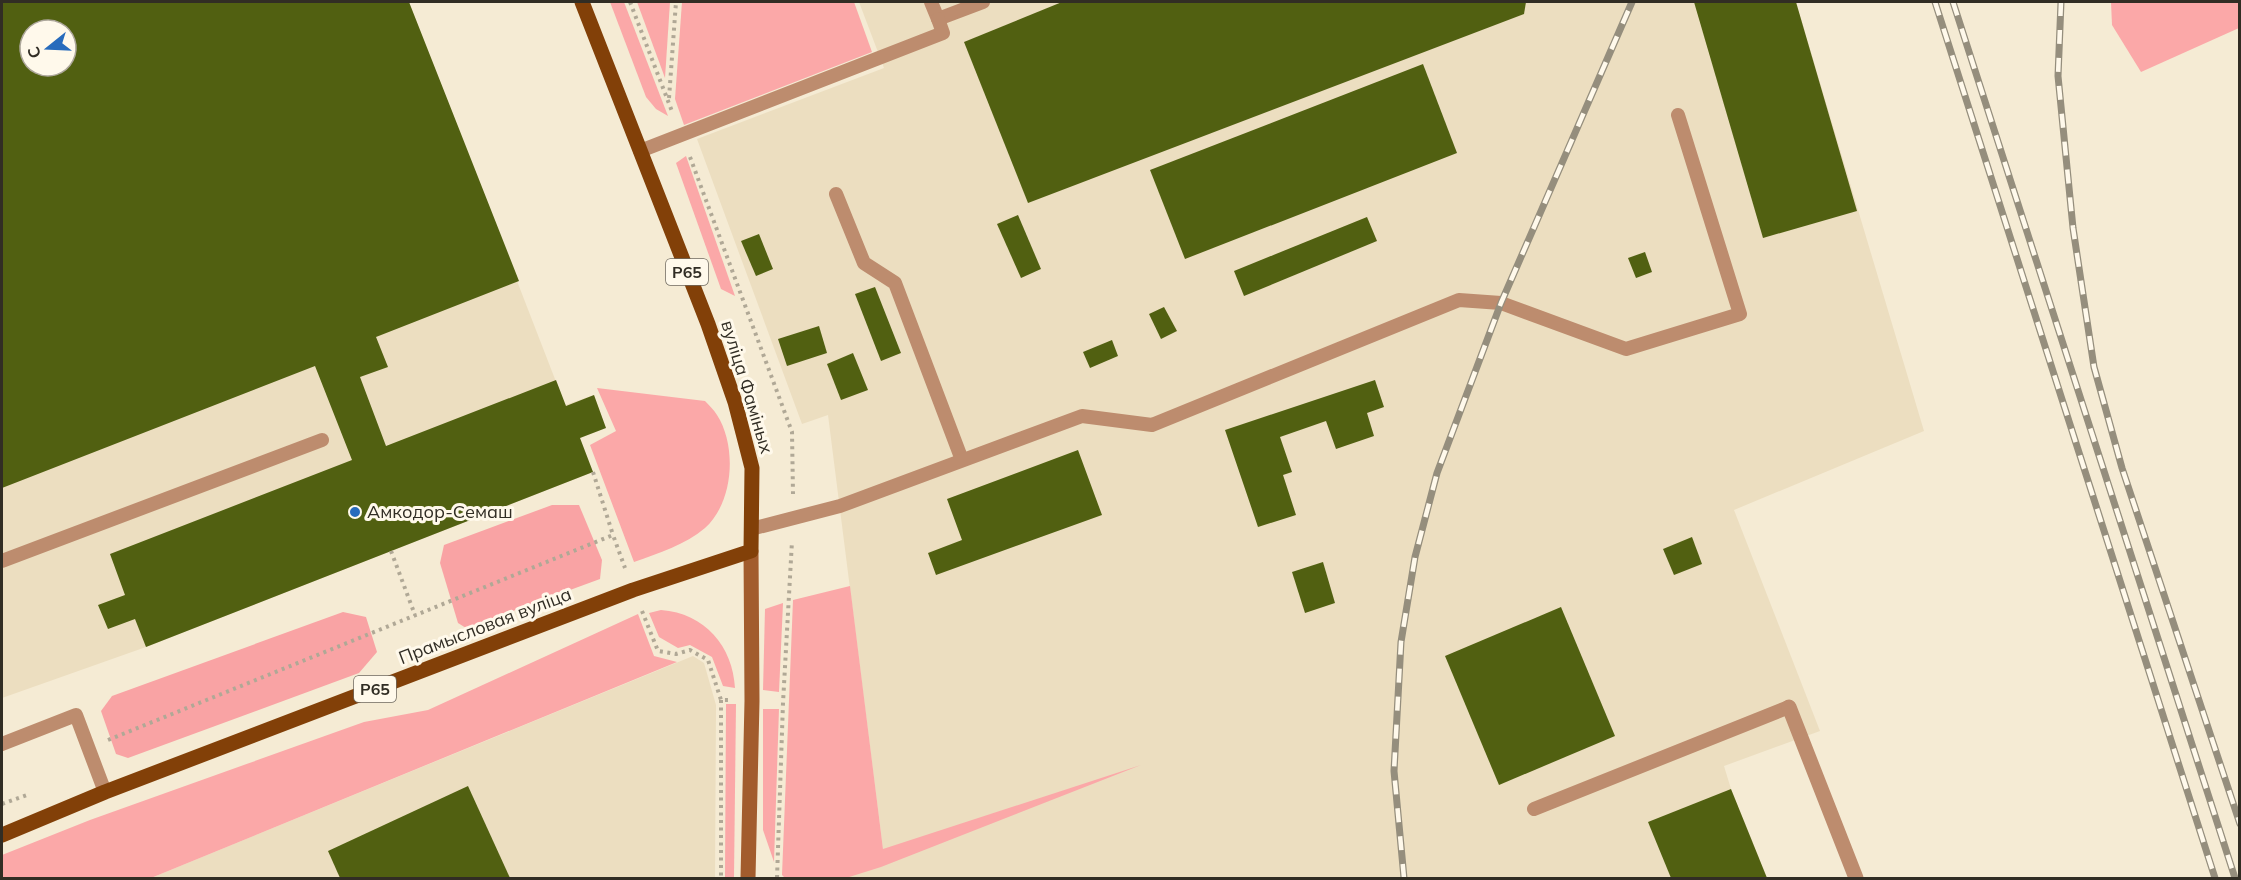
<svg xmlns="http://www.w3.org/2000/svg" width="2241" height="880" font-family="Mulish,sans-serif">
<style>
.built{fill:#ecdec0;fill-rule:evenodd}
.green{fill:#fba8a8}
.forest{fill:#f9a3a4}
.building{fill:#516011;fill-rule:evenodd}
.lines{fill:none;stroke-linecap:round;stroke-linejoin:round}
.path{stroke:#b0a896;stroke-width:4;stroke-dasharray:3 4.5;stroke-linecap:butt}
.service{stroke:#bd8c6e;stroke-width:14}
.minor{stroke:#bd8c6e;stroke-width:15}
.secondary{stroke:#a25c2d;stroke-width:15}
.primary{stroke:#824008;stroke-width:15}
.rail-casing{stroke:#958e7d;stroke-width:7}
.rail{stroke:#fff9eb;stroke-width:4.5;stroke-dasharray:14;stroke-linecap:butt}
.poi-dot{fill:#276bbc;stroke:#fff9eb;stroke-width:2}
.labels{text-anchor:middle;stroke-width:6;stroke-linejoin:round;paint-order:stroke}
.shield{fill:#fff9eb;stroke:#6f6a60;stroke-width:1.5}
.shield-label{font-size:16px;font-weight:bold;fill:#312d24}
.street-label{font-size:18px;fill:#312d24;stroke:#fff9eb}
.poi-label{font-size:18px;fill:#312d24;stroke:#fff9eb;text-anchor:start}
</style>
<rect width="100%" height="100%" fill="#f5ebd4"/>
<g class="built">
<path d="M2,2H409L565,405L594,395L606,428L580,438L593,472L146,647L2,698ZM30,30H66V66H30Z"/>
<path d="M859,2H1796L1924,431L1734,510L1820,731L1724,766L1731,789L1767,878H842L883,849L828,415L802,424L697,139L884,68Z"/>
<path d="M693,656L704,663L716,705L715,878H151Z"/>
</g>
<g class="green">
<path d="M610,2H624L668,116L656,109L646,97Z"/>
<path d="M637,2H670L665,78Z"/>
<path d="M682,2H854L872,52L684,125L675,99Z"/>
<path d="M2111,2H2239V28L2141,72L2112,25Z"/>
<path d="M686,156L735,296L721,289L676,163Z"/>
<path d="M597,388L705,401C709,405 714,410 717,415C737,446 734,502 705,528C685,545 659,553 634,562L590,445L616,431Z"/>
<path d="M850,586L883,849L1141,765L881,867L846,878H785L782,875L793,600Z"/>
<path d="M783,603L779,692L763,690L765,609Z"/>
<path d="M661,610C705,613 733,647 735,688L723,686L712,657L690,645L678,648L659,637L649,613Z"/>
<path d="M638,614L654,656L677,662L151,878H2V855L90,820L364,722L428,710Z"/>
<path d="M726,704H736L734,878H725Z"/>
<path d="M763,709H779L774,862L763,830Z"/>
</g>
<g class="forest">
<path d="M552,505H579L602,560L600,579L466,628L458,623L440,563L444,545Z"/>
<path d="M343,612L366,617L377,652L359,673L128,758L116,754L101,711L112,696Z"/>
</g>
<g class="building">
<path d="M5,2H409L519,281L376,337L388,367L360,377L386,446L556,380L566,406L594,395L606,428L580,438L593,472L146,647L135,619L108,629L98,605L125,595L110,554L352,460L315,366L2,488V3ZM30,30H66V66H30Z"/>
<path d="M1062,2H1526L1524,14L1028,203L964,42Z"/>
<path d="M1694,2H1796L1857,211L1763,238Z"/>
<path d="M1423,64L1457,153L1185,259L1150,170Z"/>
<path d="M1018,215L1041,269L1021,278L997,224Z"/>
<path d="M1367,217L1377,241L1244,296L1234,271Z"/>
<path d="M759,234L773,269L756,276L741,241Z"/>
<path d="M1645,252L1652,272L1636,278L1628,258Z"/>
<path d="M875,287L901,353L881,361L855,294Z"/>
<path d="M1164,307L1177,331L1161,339L1149,314Z"/>
<path d="M819,326L827,353L787,366L778,339Z"/>
<path d="M1112,340L1118,356L1090,368L1083,352Z"/>
<path d="M853,353L868,390L841,400L827,364Z"/>
<path d="M1375,380L1384,407L1367,413L1374,436L1336,449L1326,421L1280,437L1292,472L1283,475L1296,515L1258,527L1225,430Z"/>
<path d="M1078,450L1102,515L936,575L928,553L962,540L947,499Z"/>
<path d="M1692,537L1702,564L1674,575L1663,549Z"/>
<path d="M1323,562L1335,603L1305,613L1292,572Z"/>
<path d="M1561,607L1615,736L1499,785L1445,656Z"/>
<path d="M468,786L510,878H340L328,851Z"/>
<path d="M1731,789L1767,878H1671L1648,822Z"/>
</g>
<g class="lines">
<g class="path">
<path d="M630,2L673,114"/>
<path d="M669,98L676,2"/>
<path d="M690,157L792,432L793,494"/>
<path d="M593,472L613,535"/>
<path d="M391,551L415,615"/>
<path d="M642,611L658,651L676,654L690,650L708,660L721,700H728"/>
<path d="M721,700V878"/>
<path d="M108,740L613,535L625,568"/>
<path d="M2,804L27,795"/>
<path d="M777,878L783,703L792,541"/>
</g>
<g class="service">
<path d="M931,2L938,19L983,2"/>
<path d="M640,151L943,33L938,19"/>
<path d="M836,194L864,263L895,283L962,460"/>
<path d="M751,529L840,506L1082,416L1152,425L1459,300L1501,303L1626,349L1740,314L1678,115"/>
<path d="M2,561L322,440"/>
<path d="M2,744L76,715L105,792"/>
<path d="M1534,809L1789,707"/>
</g>
<path class="minor" d="M1789,707L1856,878"/>
<path class="secondary" d="M748,878L752,701L751,551"/>
<path class="primary" d="M2,835L105,792L633,590L751,551L752,468L735,402L708,324L582,2"/>
<defs>
<g id="rail">
<path d="M1935,2L2215,878"/>
<path d="M1953,2L2235,878"/>
<path d="M2061,2L2058,76L2073,228L2094,367L2122,468L2240,824"/>
<path d="M1404,878L1394,771L1401,642L1415,557L1437,473L1501,303L1632,2"/>
</g>
</defs>
<use href="#rail" class="rail-casing"/>
<use href="#rail" class="rail"/>
</g>
<circle class="poi-dot" cx="355" cy="512" r="6"/>
<g class="labels">
<g class="shield">
<rect x="666" y="259" width="42" height="26" rx="4.5"/>
<rect x="354" y="676" width="42" height="26" rx="4.5"/>
</g>
<g class="shield-label">
<text x="687" y="278">Р65</text>
<text x="375" y="695">Р65</text>
</g>
<g class="street-label">
<text transform="translate(747 387) rotate(73)" y="6">вуліца Фаміных</text>
<text transform="translate(485 626) rotate(-21)" y="6">Прамысловая вуліца</text>
</g>
<g class="poi-label">
<text x="367" y="518">Амкодор-Семаш</text>
</g>
</g>
<rect width="2241" height="880" fill="none" stroke="#312d24" stroke-width="6"/>
<g transform="translate(48 48) rotate(252)"><circle r="28" fill="#fff9eb" stroke="#ada79b" stroke-width="1.5"/>
<path d="M0-4.5L10 22L0 15L-10 22Z" fill="#276bbc"/>
<text y="-9" font-size="16" font-weight="bold" text-anchor="middle" fill="#312d24">С</text>
</g>
</svg>
